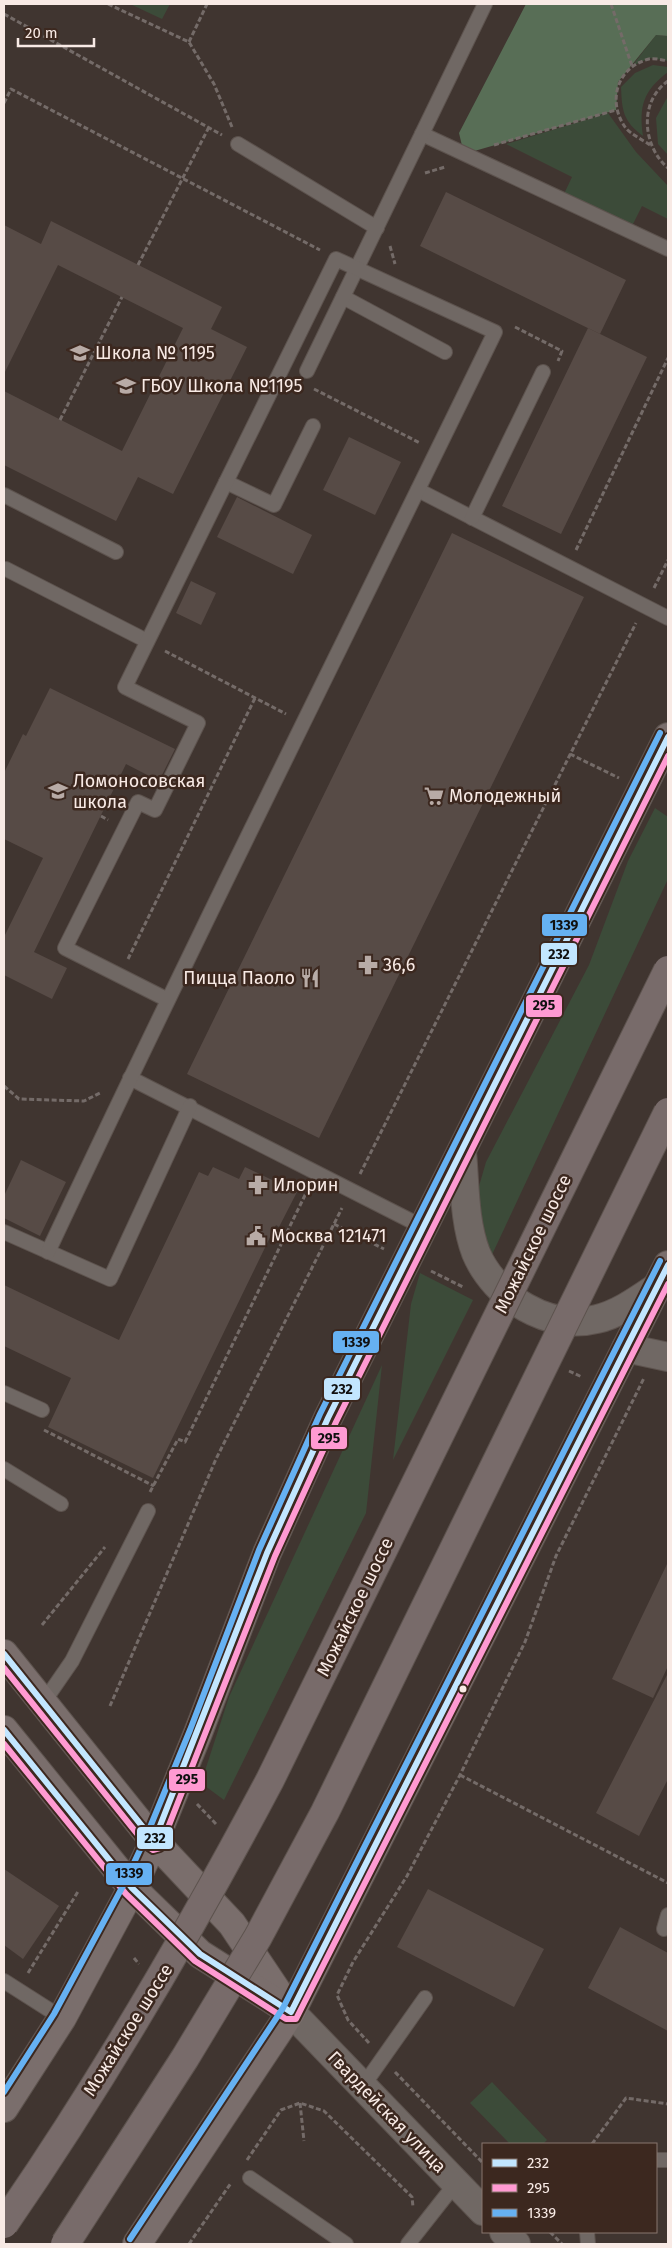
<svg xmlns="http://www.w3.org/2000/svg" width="672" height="2248" font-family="'Fira Sans',sans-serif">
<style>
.green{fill:#3c4b39}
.forest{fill:#586e56}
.building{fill:#574b46}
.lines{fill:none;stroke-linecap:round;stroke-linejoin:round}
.service-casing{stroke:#5d534e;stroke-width:16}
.minor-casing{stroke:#5d534e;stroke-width:30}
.tertiary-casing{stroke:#5d534e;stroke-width:30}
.secondary-casing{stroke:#5d534e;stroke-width:30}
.path{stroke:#746b68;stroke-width:3;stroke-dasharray:5 2.5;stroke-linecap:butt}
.service{stroke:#706864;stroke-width:14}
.minor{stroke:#706864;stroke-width:28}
.tertiary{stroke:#706864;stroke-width:28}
.secondary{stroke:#7a6e6c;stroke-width:28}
.primary-bridge-casing{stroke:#5d534e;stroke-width:30;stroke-linecap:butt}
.primary-bridge{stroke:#786b6a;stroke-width:28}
.bus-1-casing{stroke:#3c281f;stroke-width:10}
.bus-2-casing{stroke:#3c281f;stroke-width:10}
.bus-3-casing{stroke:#3c281f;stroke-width:10}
.bus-1{stroke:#c2e6ff;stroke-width:6}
.bus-2{stroke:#ff9ad2;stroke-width:6}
.bus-3{stroke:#66b1f2;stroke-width:6}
.bus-dot{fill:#f8eae5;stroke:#3c281f;stroke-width:2}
.labels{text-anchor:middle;stroke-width:5;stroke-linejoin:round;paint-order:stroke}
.poi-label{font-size:18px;fill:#f8eae5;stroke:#3c281f;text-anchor:start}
.street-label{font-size:18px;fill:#f8eae5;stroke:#3c281f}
.line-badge{stroke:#3c281f;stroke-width:2}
.pale-badge-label{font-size:14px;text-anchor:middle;font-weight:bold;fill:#111}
</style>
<rect width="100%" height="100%" fill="#403530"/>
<g class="green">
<path d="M130,4H170L162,19Z"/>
<path d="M656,35L668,36V61L650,58L632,66Z"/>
<path d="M653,65L668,67V72C643,91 639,106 643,136C623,121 622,111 621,87L635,73Z"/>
<path d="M668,96V155L658,144L656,118Z"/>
<path d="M608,113L636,152L668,186V219L642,206L631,228L563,196L572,177L506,144Z"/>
<path d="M655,808L668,817V879L490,1259L479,1224L477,1193L486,1162L589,965L628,861Z"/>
<path d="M420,1273L473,1300L393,1460L411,1304Z"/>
<path d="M382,1365L366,1513L224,1800L201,1783L229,1697Z"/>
<path d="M492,2082L547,2140L543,2144H510L470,2103Z"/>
</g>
<path class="forest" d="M526,4H668V36L656,35L618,82L616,110L464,154L459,133Z"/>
<g class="building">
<path d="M446,192L626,280L600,334L420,246Z"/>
<path d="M51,221L222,307L211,329L247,347L173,494L138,477L116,521L4,465V391L122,451L183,328L58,265L4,374V225L41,244Z"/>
<path d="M588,328L647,357L561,534L502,506Z"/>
<path d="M349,437L401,462L375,515L323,490Z"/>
<path d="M237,497L312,535L293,574L217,537Z"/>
<path d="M452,533L584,597L319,1138L187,1074Z"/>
<path d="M191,581L216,593L201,625L176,613Z"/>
<path d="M50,688L175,749L159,781L126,764L34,952L67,968L52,999L4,975V937L43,858L4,839V773L23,734L26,736Z"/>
<path d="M21,1160L66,1182L40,1236L4,1218V1196Z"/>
<path d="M213,1167L239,1179L245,1167L297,1192L279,1227L276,1225L153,1478L48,1427L71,1378L4,1346V1285L119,1340L199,1172L208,1176Z"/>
<path d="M668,1562V1666L653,1698L612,1679Z"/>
<path d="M668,1673V1779L639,1836L596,1813Z"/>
<path d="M4,1869L59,1906L23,1959L4,1945Z"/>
<path d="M428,1889L544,1949L514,2007L397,1947Z"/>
<path d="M620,1927L668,1953V2031L588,1988Z"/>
</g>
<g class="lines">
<defs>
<g id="service">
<path d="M422,134L668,249"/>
<path d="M238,144L377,228"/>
<path d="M343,297L445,352"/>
<path d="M307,371L485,4"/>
<path d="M226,482L274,505L313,426"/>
<path d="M418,490L668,618"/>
<path d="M4,495L116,552"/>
<path d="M472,518L543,372"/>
<path d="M6,569L147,641"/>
<path d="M130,1078L423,1227"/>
<path d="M4,1232L110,1279L190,1106"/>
<path d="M48,1252C193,943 346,638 495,332L336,259L125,687L198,723L155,810L138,802L65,948L168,1000"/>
<path d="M4,1393L42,1410"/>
<path d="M4,1469L61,1504"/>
<path d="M43,1703L72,1661L148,1511"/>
<path d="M664,1929L668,1915"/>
<path d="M4,1981L62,2018"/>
<path d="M363,2086L425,1998"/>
<path d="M656,2160H668"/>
<path d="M250,2178L346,2244"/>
<path d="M587,2232L588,2244"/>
<path d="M408,2244L456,2183"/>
</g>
<g id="minor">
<path d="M462,1152C465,1184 464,1222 476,1253C495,1298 549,1331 597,1319C619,1314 639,1299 657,1287"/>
<path d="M626,1348L668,1357"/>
</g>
<g id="tertiary">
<path d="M291,2012L483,2211"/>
<path d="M504,2232L516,2244"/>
</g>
<g id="secondary">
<path d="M4,1654L154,1841L232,1924L291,2012"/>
<path d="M4,1730L132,1888L200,1954L282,2006"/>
<path d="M4,2108L62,2018L132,1888L154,1841L198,1733L267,1553L328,1418L668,737"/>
<path d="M137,2244L291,2012L668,1265"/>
</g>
</defs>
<use href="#service" class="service-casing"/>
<use href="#minor" class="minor-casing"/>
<use href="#tertiary" class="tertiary-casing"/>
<use href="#secondary" class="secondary-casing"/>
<g class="path">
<path d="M108,4L189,42L214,84L232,127"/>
<path d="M611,4L632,66"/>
<path d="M4,14L222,135"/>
<path d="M189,42L207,4"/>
<path d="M668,81C638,102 643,147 668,168"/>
<path d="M4,103L11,89L320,250"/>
<path d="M494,145L616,110"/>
<path d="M650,145C643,140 630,134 625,127C607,101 617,67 649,59C654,58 663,60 668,61"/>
<path d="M425,173L445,167"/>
<path d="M390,246L395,264"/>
<path d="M138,265L209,127"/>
<path d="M515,327L562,351L558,361"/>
<path d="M314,389L420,443"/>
<path d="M60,420L122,297"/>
<path d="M576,550L668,358"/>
<path d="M654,588L668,560"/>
<path d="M165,651L286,714"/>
<path d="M570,754L619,778"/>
<path d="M101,816L108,820"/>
<path d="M128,959L255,698"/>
<path d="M4,1086L19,1099L84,1101L100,1093"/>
<path d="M360,1174L636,623"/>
<path d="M334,1224L384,1249"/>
<path d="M431,1271L463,1287"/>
<path d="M569,1371L582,1377"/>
<path d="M44,1430L154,1486"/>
<path d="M150,1492L178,1439L185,1442L308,1189"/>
<path d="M42,1625L105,1547"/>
<path d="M110,1706L216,1459L342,1208"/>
<path d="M460,1775L668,1883"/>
<path d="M197,1804L217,1825"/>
<path d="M134,1958L139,1964"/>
<path d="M28,1973L79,1890"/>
<path d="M369,2043L348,2020L337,1995L353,1962L407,1876L460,1775L525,1642L556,1556L644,1378"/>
<path d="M395,2072L483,2163"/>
<path d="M300,2103L304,2141"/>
<path d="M592,2144L626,2098L668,2104"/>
<path d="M247,2160L281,2110L300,2103L324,2111L412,2197L413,2207"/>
<path d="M550,2232L562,2244"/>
<path d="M189,2244L231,2183"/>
</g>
<use href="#service" class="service"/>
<use href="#minor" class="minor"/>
<use href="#tertiary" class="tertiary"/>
<use href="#secondary" class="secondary"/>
<defs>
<g id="primary-bridge">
<path d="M4,2224C102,2082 189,1933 270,1780L668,970"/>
<path d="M65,2244L185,2058L258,1937L325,1812L668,1112"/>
</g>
</defs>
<use href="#primary-bridge" class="primary-bridge-casing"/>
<use href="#primary-bridge" class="primary-bridge"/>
<defs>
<g id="bus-1">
<path d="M4,1654L154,1841L267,1553L328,1418L668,737"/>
<path d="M4,1730L132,1888L200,1954L291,2012L668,1265"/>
</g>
<g id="bus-2">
<path d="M4,1668L147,1846L153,1850L160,1848L275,1556L336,1422L668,756"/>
<path d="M4,1744L126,1894L195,1961L286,2019H296L668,1284"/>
</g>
<g id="bus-3">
<path d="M4,2092L54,2014L124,1884L146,1837L190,1730L259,1550L320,1414L660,733"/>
<path d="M130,2239L283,2008L660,1261"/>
</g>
</defs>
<use href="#bus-1" class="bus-1-casing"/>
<use href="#bus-2" class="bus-2-casing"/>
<use href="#bus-3" class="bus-3-casing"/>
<use href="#bus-1" class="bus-1"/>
<use href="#bus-2" class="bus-2"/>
<use href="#bus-3" class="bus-3"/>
</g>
<defs>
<symbol id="school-bare" viewBox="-9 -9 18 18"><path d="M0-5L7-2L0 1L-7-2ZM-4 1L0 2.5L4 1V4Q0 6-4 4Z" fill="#b8aba6" stroke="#3c281f" stroke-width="2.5" paint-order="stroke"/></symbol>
<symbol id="supermarket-bare" viewBox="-9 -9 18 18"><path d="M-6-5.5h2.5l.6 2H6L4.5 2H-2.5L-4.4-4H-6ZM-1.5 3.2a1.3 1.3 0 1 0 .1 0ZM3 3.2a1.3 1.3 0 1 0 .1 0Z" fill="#b8aba6" stroke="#3c281f" stroke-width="2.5" paint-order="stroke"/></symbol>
<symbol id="pharmacy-bare" viewBox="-9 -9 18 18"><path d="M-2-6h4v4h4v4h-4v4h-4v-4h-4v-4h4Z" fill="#b8aba6" stroke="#3c281f" stroke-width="2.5" paint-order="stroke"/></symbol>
<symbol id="restaurant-bare" viewBox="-9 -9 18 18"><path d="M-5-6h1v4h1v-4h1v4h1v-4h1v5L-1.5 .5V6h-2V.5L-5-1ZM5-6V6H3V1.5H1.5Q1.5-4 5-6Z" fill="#b8aba6" stroke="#3c281f" stroke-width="2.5" paint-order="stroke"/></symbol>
<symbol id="civic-bare" viewBox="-9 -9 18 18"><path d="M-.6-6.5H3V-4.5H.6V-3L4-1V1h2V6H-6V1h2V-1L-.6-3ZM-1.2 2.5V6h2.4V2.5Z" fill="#b8aba6" stroke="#3c281f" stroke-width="2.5" paint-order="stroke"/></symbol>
</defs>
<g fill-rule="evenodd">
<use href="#school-bare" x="66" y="339" width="28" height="28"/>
<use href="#school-bare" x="112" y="372" width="28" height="28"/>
<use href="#school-bare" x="44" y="777" width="28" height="28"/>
<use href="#supermarket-bare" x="420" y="782" width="28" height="28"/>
<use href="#pharmacy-bare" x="354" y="951" width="28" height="28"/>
<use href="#restaurant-bare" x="296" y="964" width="28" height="28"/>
<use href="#pharmacy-bare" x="244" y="1171" width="28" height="28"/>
<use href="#civic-bare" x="242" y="1222" width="28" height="28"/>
</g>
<circle class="bus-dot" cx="463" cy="1689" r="4.5"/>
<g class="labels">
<g class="poi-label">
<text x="95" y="359">Школа № 1195</text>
<text x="141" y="392">ГБОУ Школа №1195</text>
<text x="73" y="787">Ломоносовская<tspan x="73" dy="21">школа</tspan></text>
<text x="449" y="802">Молодежный</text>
<text x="383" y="971">36,6</text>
<text x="295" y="984" text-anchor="end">Пицца Паоло</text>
<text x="273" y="1191">Илорин</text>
<text x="271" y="1242">Москва 121471</text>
</g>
<g class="street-label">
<text transform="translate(533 1244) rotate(-64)" y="6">Можайское шоссе</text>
<text transform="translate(355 1607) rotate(-64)" y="6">Можайское шоссе</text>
<text transform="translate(128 2030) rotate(-58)" y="6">Можайское шоссе</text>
<text transform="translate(387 2112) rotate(46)" y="6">Гвардейская улица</text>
</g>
</g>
<g class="line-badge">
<rect x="541" y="913" width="47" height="24" rx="5" fill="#66b1f2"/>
<rect x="540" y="942" width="38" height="24" rx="5" fill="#c2e6ff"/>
<rect x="525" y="994" width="38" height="24" rx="5" fill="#ff9ad2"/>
<rect x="332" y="1330" width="48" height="24" rx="5" fill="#66b1f2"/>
<rect x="323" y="1377" width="38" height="24" rx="5" fill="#c2e6ff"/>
<rect x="310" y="1426" width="38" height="24" rx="5" fill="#ff9ad2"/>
<rect x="168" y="1768" width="38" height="24" rx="5" fill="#ff9ad2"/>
<rect x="136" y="1826" width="38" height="24" rx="5" fill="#c2e6ff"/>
<rect x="105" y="1862" width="48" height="24" rx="5" fill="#66b1f2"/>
</g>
<g class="pale-badge-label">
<text x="564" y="930">1339</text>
<text x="559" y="959">232</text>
<text x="544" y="1010">295</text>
<text x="356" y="1347">1339</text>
<text x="342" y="1394">232</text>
<text x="329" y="1443">295</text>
<text x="187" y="1784">295</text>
<text x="155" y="1843">232</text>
<text x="129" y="1878">1339</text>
</g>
<rect width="672" height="2248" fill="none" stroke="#f8eae5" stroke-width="10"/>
<rect x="482" y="2143" width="175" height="90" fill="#3c281f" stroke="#87766e"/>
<rect x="492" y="2159" width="25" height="8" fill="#c2e6ff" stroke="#87766e"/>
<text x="527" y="2168" font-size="15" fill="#f8eae5">232</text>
<rect x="492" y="2184" width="25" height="8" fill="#ff9ad2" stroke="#87766e"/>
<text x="527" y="2193" font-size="15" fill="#f8eae5">295</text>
<rect x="492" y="2209" width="25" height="8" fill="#66b1f2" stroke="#87766e"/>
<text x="527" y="2218" font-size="15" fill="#f8eae5">1339</text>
<path d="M18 38v8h76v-8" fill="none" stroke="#f8eae5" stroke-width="2.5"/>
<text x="25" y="38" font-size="15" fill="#f8eae5" stroke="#3c281f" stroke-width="4" paint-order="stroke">20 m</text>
</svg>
